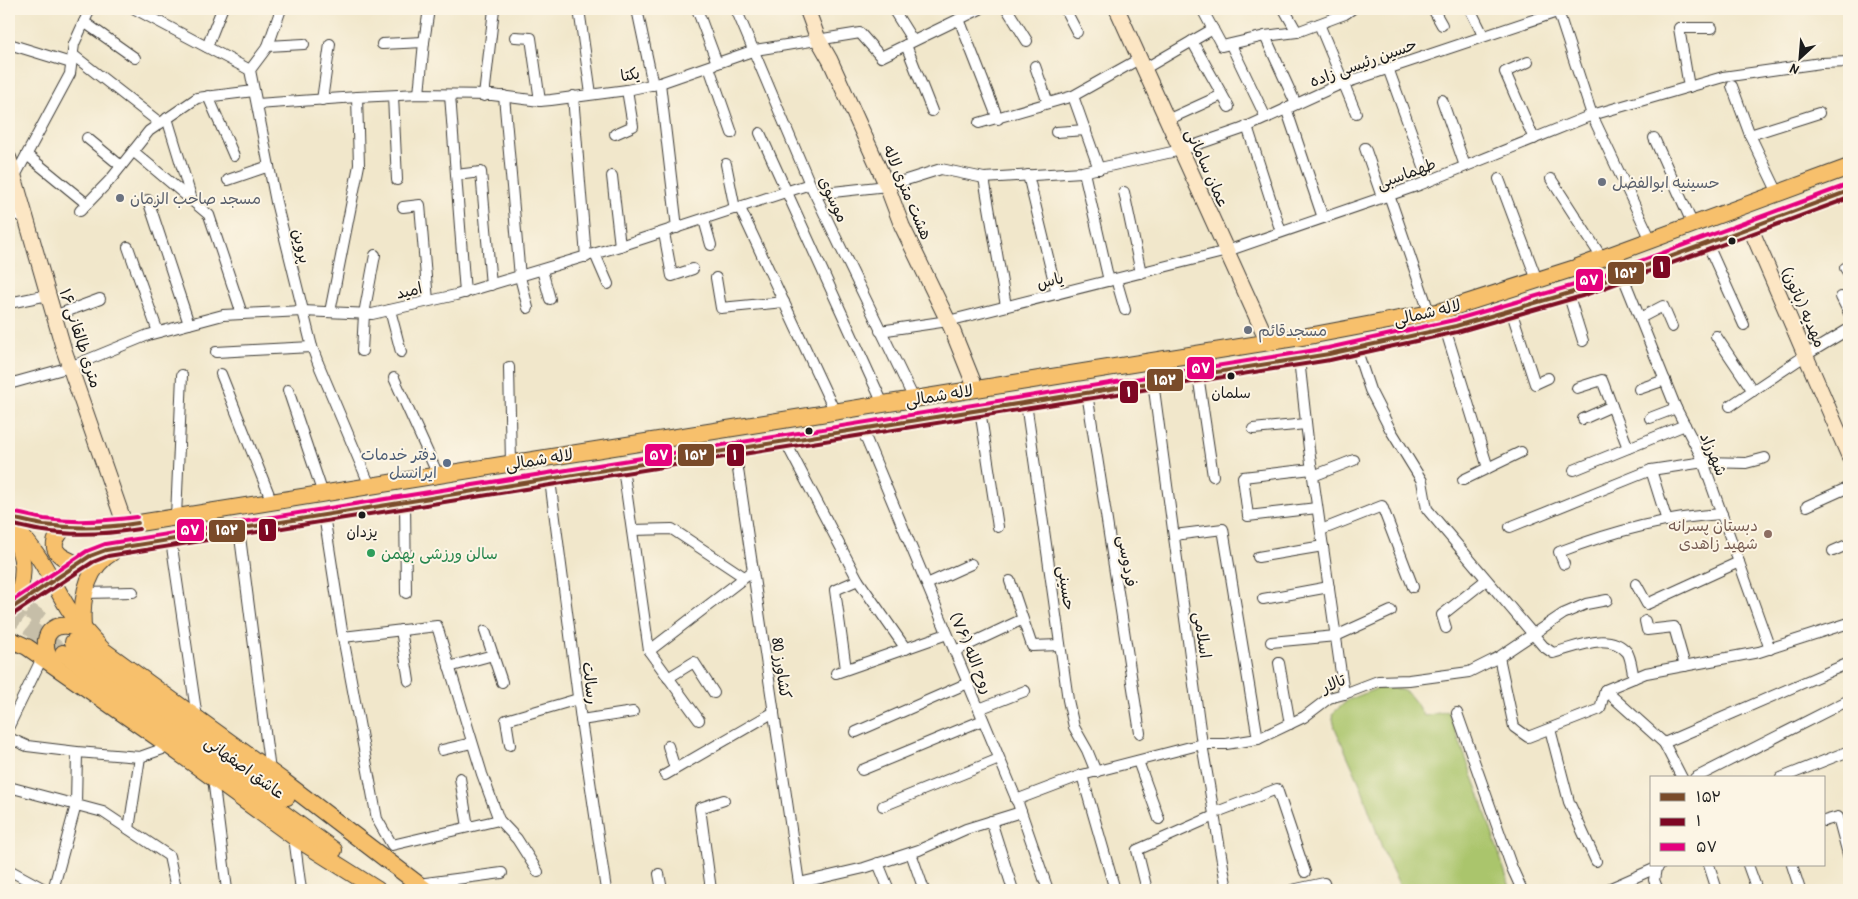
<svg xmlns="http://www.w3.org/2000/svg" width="1858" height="899" font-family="'Patrick Hand','Playpen Sans Arabic',sans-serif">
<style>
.green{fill:#aac56c;stroke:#637044}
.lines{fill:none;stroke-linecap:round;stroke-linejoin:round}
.stream{stroke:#4fb8cd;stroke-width:3}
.primary-tunnel{stroke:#c6bea8;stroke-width:16;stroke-dasharray:16 8;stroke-linecap:butt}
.street-casing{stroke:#3c3a36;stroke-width:12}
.secondary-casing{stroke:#3c3a36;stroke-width:17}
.primary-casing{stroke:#3c3a36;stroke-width:18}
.street{stroke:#fff;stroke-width:10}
.secondary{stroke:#fce6c4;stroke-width:15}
.primary{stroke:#f7c06c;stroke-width:16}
.bus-1-casing{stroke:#fcf5e5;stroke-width:8}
.bus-2-casing{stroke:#fcf5e5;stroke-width:8}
.bus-3-casing{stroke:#fcf5e5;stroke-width:8}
.bus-1{stroke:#7a4b2a;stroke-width:4}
.bus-2{stroke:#7e0724;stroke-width:4}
.bus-3{stroke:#e5007d;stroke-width:4}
.worship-dot{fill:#6b7280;stroke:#fcf5e5;stroke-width:2}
.bus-dot{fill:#1c1c1c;stroke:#fcf5e5;stroke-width:2}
.service-dot{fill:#5c6f8a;stroke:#fcf5e5;stroke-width:2}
.education-dot{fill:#8d6e63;stroke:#fcf5e5;stroke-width:2}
.leisure-dot{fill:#2e9e5b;stroke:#fcf5e5;stroke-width:2}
.labels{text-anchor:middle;stroke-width:4;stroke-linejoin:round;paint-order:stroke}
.bus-label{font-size:15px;fill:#1c1c1c;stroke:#fcf5e5}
.street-label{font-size:16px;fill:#1c1c1c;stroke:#fcf5e5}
.worship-label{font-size:16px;fill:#5b616d;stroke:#fcf5e5;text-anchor:start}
.service-label{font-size:16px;fill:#4e5e75;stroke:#fcf5e5;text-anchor:end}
.education-label{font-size:16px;fill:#785e54;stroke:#fcf5e5;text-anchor:end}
.leisure-label{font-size:16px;fill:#27864d;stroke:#fcf5e5;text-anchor:start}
.line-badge{stroke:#fcf5e5;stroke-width:2}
.badge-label{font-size:14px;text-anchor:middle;font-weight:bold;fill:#fff}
</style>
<rect width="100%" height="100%" fill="#fcf5e5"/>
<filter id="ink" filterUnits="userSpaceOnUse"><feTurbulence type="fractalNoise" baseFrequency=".02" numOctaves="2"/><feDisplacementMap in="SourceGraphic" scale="10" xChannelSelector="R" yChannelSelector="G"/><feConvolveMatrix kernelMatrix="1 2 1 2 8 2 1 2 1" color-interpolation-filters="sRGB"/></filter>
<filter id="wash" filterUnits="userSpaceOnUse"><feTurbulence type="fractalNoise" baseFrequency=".0096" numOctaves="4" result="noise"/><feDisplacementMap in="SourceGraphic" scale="20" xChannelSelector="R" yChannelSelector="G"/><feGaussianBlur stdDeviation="1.12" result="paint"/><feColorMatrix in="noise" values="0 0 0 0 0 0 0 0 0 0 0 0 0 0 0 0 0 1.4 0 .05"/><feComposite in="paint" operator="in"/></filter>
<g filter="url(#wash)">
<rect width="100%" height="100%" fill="#f1e7cb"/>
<path class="green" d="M1378,688C1409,688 1408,691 1424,716L1448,711L1478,790L1511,890H1402L1385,856L1360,784L1335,728L1332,714L1348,700Z"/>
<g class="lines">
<path class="stream" d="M1567,12L1578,9"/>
</g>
</g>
<g filter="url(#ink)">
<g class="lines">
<g class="primary-tunnel">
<path d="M9,596L73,642"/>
<path d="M9,612L63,653"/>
</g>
<defs>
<g id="street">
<path d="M135,9L250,70"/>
<path d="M281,9L268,46L250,70L276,202L312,347L318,363L370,486"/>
<path d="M579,9L591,94"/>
<path d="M637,9L653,85"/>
<path d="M697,9L717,63"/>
<path d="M736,9L810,184L914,399"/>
<path d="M893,9L913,41"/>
<path d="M1007,9L1027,41"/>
<path d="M1065,9L1077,32"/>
<path d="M1202,9L1222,46L1265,36L1297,32L1345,14L1352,9"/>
<path d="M1284,9L1297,32"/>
<path d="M1433,9L1442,25"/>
<path d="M1470,9L1483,35"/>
<path d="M1558,11L1592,115L1651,240"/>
<path d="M959,19L998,119"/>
<path d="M84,22L135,58"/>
<path d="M1319,24L1356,113"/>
<path d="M1265,36L1296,104"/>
<path d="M515,37L531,38L540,101"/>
<path d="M1192,41L1229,107"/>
<path d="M9,44L71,63"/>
<path d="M382,44L424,42"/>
<path d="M906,45L932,111"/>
<path d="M1231,45L1266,118"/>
<path d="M268,46L304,44"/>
<path d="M207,47L222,9"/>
<path d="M73,55L160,123"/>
<path d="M1528,62L1505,72L1534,139"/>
<path d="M1035,66L1048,103"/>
<path d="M709,67L732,133"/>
<path d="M1388,68L1429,181"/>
<path d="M1144,69L1213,29"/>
<path d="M660,83L677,228"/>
<path d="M1732,86L1750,135L1778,193"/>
<path d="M1689,87L1679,28H1712"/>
<path d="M419,94L424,42L429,9"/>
<path d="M450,95L465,293"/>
<path d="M208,96L234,156"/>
<path d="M393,96L397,180"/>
<path d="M484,96L494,9"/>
<path d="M504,96L520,277L528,308"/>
<path d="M573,96L586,257"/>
<path d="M1073,96L1099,169"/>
<path d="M322,100L330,44"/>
<path d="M1442,100L1465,166"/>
<path d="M257,104L357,97L419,94L492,95L540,101L551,100L627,90L660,83L755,50L860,33L881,57L980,9"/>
<path d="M1286,108L1323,218"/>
<path d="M167,118L192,200"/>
<path d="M1167,120L1222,95"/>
<path d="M979,123L1073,96L1139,59"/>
<path d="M1247,126L1281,232"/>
<path d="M1056,132L1086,130"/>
<path d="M760,133L883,404"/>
<path d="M615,134L633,126L627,90"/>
<path d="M1750,135L1819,113"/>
<path d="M87,138L121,166"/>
<path d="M1654,138L1693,225"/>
<path d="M1365,148L1382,197"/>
<path d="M133,151L209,215L242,314"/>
<path d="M27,155L87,204"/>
<path d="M726,164L735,209"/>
<path d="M1084,172L1109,281"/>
<path d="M456,175L481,172L491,285"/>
<path d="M1028,175L1057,294"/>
<path d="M612,176L620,246"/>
<path d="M14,178L70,74L74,44L90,9"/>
<path d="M984,178L1006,306"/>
<path d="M1499,179L1537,280"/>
<path d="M1551,179L1602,258"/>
<path d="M228,180L269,166"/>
<path d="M1124,192L1141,273"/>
<path d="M815,194L887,186L941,169L984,178L1082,172L1181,150L1242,129L1336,86L1566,9"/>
<path d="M1389,195L1427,306"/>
<path d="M148,200L189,324"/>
<path d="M403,207L420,205L428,301"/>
<path d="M740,208L835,412"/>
<path d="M80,211L111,179L149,131L197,98L254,91"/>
<path d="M9,212L26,218"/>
<path d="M704,220L711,245"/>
<path d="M664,233L672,276L693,269"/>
<path d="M1707,243L1744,325"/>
<path d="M128,247L158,332"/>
<path d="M595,254L608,284"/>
<path d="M1845,268L1849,274"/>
<path d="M542,270L550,299"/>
<path d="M1622,274L1676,408L1701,456L1770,649"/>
<path d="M716,278L721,308L784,302"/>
<path d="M1116,279L1125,310"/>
<path d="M1568,293L1583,341"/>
<path d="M1841,297L1849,313"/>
<path d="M9,303L48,295"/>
<path d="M390,310L401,352"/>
<path d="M1511,310L1535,384L1548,378"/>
<path d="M330,312L359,165L357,97"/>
<path d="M54,316L100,299"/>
<path d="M1640,318L1663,306L1672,327"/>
<path d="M1445,328L1488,468"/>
<path d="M880,331L948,321L1227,251L1419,185L1592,115L1723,77L1821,63L1849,62"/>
<path d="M1716,336L1753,391"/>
<path d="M1356,348L1370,390L1390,429L1422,481L1427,509L1543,646L1553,653C1575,648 1608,630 1627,652C1631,657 1632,671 1634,678"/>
<path d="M362,351L364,314L375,255"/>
<path d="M216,352L312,347"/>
<path d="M1299,359L1309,449L1344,694"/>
<path d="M509,367L511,464"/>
<path d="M221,374L272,502"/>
<path d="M1198,375L1213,476"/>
<path d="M394,378L438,475"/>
<path d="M1153,382L1202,744L1227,890"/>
<path d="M9,384L70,367L148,335L223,315L302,311L372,314L456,295L620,246L810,184"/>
<path d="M1577,388L1602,380L1628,448"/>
<path d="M1639,389L1665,380"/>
<path d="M288,390L323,494"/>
<path d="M1087,393L1140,733"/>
<path d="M1026,403L1068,700L1074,727L1087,750L1096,772"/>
<path d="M1730,406L1806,355L1849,329"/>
<path d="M980,410L998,527"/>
<path d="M1650,418L1676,408"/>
<path d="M1583,419L1612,406"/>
<path d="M862,429L1018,803L1048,890"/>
<path d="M1253,429L1306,424"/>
<path d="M785,441L858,580L906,649"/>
<path d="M735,449L800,890"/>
<path d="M623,468L649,651L699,720"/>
<path d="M1312,469L1243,477L1248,516L1317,508"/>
<path d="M1574,470L1685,425"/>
<path d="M1651,470L1667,521"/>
<path d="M1313,476L1354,460"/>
<path d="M550,480L581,720L606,890"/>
<path d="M1463,480L1521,452"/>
<path d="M405,502L406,593"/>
<path d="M1807,506L1849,487"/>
<path d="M324,515L343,637L377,819L392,845L499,820"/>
<path d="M176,517L182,375"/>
<path d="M1510,527L1651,470L1704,462L1746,463L1765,458"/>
<path d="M239,529L270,771"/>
<path d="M632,530L672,529L744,577"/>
<path d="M1321,530L1382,506L1413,587"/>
<path d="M1174,535L1223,529L1258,739"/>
<path d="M171,540L197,718"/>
<path d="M1833,551L1849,544"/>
<path d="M1258,557L1323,546"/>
<path d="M1564,564L1559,552C1611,532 1666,517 1722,514"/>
<path d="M1010,581L1032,646L1060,645"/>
<path d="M927,584L971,564"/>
<path d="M1636,584L1647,604L1739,562"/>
<path d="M84,593L133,592"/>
<path d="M1263,599L1329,587"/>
<path d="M1645,621L1647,630L1674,627L1685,666"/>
<path d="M1446,628L1442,615L1486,580"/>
<path d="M401,630L409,681"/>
<path d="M485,631L502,682"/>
<path d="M343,637L437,626L482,774L499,820L517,839L538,872"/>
<path d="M1271,642L1336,636L1391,611"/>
<path d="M649,651L753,571"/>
<path d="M955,651L1021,620"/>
<path d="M1499,657L1514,727L1528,737L1600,709L1605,690"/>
<path d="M1279,663L1290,724"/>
<path d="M449,667L493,655"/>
<path d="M846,669L835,590L858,580"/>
<path d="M836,673L947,634"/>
<path d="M668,678L694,662L714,693"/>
<path d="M1605,690L1646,673L1759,652L1849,623"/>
<path d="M1605,690L1664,743L1682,778"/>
<path d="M979,709L1025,691"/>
<path d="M1457,713L1512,868L1522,890"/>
<path d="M581,720L633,712"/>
<path d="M9,726L42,658"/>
<path d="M1550,729L1569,802L1596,861"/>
<path d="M856,732L968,683"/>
<path d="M9,738L27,746L77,752L140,757L171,746"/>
<path d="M1664,743L1849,663"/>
<path d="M510,745L506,720L578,699"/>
<path d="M668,746L675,769"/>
<path d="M442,750L472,743"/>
<path d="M1138,761L1159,819"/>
<path d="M862,770L983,720"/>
<path d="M665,775L774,712"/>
<path d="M1082,775L1115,890"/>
<path d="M213,778L227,890"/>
<path d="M460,778L468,827"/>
<path d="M1695,778L1849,700"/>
<path d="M1781,778L1849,751"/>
<path d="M9,787L103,812L169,856L175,884"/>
<path d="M1016,800L1082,775L1202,744H1226L1258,739L1304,717L1329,698L1344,694L1378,681L1409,680L1469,672L1499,657L1563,614L1586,604L1607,600"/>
<path d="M883,806L999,759"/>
<path d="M1214,813L1277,789L1305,872"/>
<path d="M991,821L1013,890"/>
<path d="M1824,821L1838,817L1849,858"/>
<path d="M129,829L140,757"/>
<path d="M294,837L301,890"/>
<path d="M911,853L924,890"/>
<path d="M878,863L889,890"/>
<path d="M1709,865L1717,890"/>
<path d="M1748,865L1757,890"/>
<path d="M1792,865L1800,890"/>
<path d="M9,870L46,890"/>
<path d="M659,874L662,890"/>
<path d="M799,883L864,868L919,850L966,829L1021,812"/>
<path d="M418,884L502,873"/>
<path d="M53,890L76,805L77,752"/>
<path d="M711,890L700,808L724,800"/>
<path d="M1147,890L1137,850L1214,816"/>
<path d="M1292,890L1324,883L1326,890"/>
<path d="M1606,890L1656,868"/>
<path d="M1658,890L1654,880L1656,868L1659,866"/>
</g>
<g id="secondary">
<path d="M807,9L818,39L830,60L887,186L902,226L951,327L976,389"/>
<path d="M1117,9L1268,342"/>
<path d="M9,159L64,350L125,525"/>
<path d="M1750,227L1849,456"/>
</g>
<g id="primary">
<path d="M9,518L43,525L78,528L114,527L1314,335L1441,311L1575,268L1849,167"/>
<path d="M9,527C34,539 53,584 68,608C78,623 90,637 103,650L282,780L426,890"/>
<path d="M65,527C46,547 55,556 78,564"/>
<path d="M10,533C28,556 25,583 12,608"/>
<path d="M9,610L90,556L106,550L1329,354L1456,326L1580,290L1849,191"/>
<path d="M83,629C81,600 85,568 113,552"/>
<path d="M9,639L27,647L165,743L294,837L378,890"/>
<path d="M73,642L287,797"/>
<path d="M63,653L334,850"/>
<path d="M55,665C36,643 48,618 76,628C80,629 84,632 87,634"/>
</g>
</defs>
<use href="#street" class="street-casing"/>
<use href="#secondary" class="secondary-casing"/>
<use href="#primary" class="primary-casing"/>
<use href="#street" class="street"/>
<use href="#secondary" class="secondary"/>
<use href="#primary" class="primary"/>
<defs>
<g id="bus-1">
<path d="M9,518C21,520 32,523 44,525C75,529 107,528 138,523"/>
<path d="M9,610L90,556L106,550L1329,354L1456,326L1580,290L1849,191"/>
</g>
<g id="bus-2">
<path d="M9,524C20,526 32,530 44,531C75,536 107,534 139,529"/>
<path d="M12,615L93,562L108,556L1330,360L1457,332L1582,296L1849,198"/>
</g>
<g id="bus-3">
<path d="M10,512C22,514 33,517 44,519C75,523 107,521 137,517"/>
<path d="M9,603L87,551L105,544L1328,348L1454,320L1578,284L1847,185"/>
</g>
</defs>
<use href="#bus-1" class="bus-1-casing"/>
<use href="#bus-2" class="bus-2-casing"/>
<use href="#bus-3" class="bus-3-casing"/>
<use href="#bus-1" class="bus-1"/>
<use href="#bus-2" class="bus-2"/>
<use href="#bus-3" class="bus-3"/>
</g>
</g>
<g class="worship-dot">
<circle cx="1602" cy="182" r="5"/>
<circle cx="120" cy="198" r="5"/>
<circle cx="1248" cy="330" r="5"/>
</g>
<g class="bus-dot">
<circle cx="1732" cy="241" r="4.5"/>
<circle cx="1231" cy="376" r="4.5"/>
<circle cx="809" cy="431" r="4.5"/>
<circle cx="362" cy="515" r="4.5"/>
</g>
<circle class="service-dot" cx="447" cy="463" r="5"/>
<circle class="education-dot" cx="1768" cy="534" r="5"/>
<circle class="leisure-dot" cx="371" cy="553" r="5"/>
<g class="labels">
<g class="bus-label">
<text x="1231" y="398">سلمان</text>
<text x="362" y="537">یزدان</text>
</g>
<g class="street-label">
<text transform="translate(1363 62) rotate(-20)" y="6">حسین رئیسی زاده</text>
<text transform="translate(630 74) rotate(-10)" y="6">یکتا</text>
<text transform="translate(1208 168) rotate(66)" y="6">عمان سامانی</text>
<text transform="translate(1406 173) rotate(-20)" y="6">طهماسبی</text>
<text transform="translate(908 192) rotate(67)" y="6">هشت متری لاله</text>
<text transform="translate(834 199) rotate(65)" y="6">موسوی</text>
<text transform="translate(302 246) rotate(77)" y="6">پروین</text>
<text transform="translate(1050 280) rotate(-14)" y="6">یاس</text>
<text transform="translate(409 290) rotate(-13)" y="6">امید</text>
<text transform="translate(1804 307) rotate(66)" y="6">مهدیه (باتون)</text>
<text transform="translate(1427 312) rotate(-13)" y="6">لاله شمالی</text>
<text transform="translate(81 338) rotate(72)" y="6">۱۶ متری طالقانی</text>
<text transform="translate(939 395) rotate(-9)" y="6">لاله شمالی</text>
<text transform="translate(1714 454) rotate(67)" y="6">شهرزاد</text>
<text transform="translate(539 459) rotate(-9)" y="6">لاله شمالی</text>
<text transform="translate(1128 561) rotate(81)" y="6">فردوسی</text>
<text transform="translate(1067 588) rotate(82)" y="6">حسینی</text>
<text transform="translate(1203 635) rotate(82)" y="6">اسلامی</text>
<text transform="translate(972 653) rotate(67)" y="6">روح الله (۷۶)</text>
<text transform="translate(782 668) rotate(82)" y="6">کشاورز 80</text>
<text transform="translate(591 683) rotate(83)" y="6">رسالت</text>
<text transform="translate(1333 683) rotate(-23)" y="6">تالار</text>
<text transform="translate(245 767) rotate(36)" y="6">عاشق اصفهانی</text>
</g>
<g class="worship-label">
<text x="1612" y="188">حسینیه ابوالفضل</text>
<text x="130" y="204">مسجد صاحب الزمان</text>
<text x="1258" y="336">مسجدقائم</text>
</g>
<g class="service-label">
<text x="437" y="460">دفتر خدمات<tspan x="437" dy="18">ایرانسل</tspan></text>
</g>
<g class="education-label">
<text x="1758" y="531">دبستان پسرانه<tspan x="1758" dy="18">شهید زاهدی</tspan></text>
</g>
<g class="leisure-label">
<text x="381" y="559">سالن ورزشی بهمن</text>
</g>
</g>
<g class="line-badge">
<rect x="1652" y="255" width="19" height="24" rx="5" fill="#7e0724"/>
<rect x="1607" y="261" width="38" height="24" rx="5" fill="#7a4b2a"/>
<rect x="1575" y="268" width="29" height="24" rx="5" fill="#e5007d"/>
<rect x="1186" y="356" width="29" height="24" rx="5" fill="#e5007d"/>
<rect x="1146" y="368" width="38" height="24" rx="5" fill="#7a4b2a"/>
<rect x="1119" y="380" width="20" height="24" rx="5" fill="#7e0724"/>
<rect x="644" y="443" width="29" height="24" rx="5" fill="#e5007d"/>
<rect x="726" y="443" width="19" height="24" rx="5" fill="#7e0724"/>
<rect x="677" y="443" width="38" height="24" rx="5" fill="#7a4b2a"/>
<rect x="176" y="518" width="29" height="24" rx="5" fill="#e5007d"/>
<rect x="258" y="518" width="19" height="24" rx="5" fill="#7e0724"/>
<rect x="208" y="519" width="38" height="24" rx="5" fill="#7a4b2a"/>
</g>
<g class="badge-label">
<text x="1662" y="272">۱</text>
<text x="1626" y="278">۱۵۲</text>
<text x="1589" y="285">۵۷</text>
<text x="1201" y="373">۵۷</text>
<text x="1165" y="385">۱۵۲</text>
<text x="1129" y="397">۱</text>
<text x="659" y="460">۵۷</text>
<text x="735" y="460">۱</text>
<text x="696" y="460">۱۵۲</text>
<text x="190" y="535">۵۷</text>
<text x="267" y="535">۱</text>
<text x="227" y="535">۱۵۲</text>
</g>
<rect width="1858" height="899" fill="none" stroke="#fcf5e5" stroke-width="30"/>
<rect x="1650" y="776" width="175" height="90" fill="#fcf5e5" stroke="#a29e95"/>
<rect x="1660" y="793" width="25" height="8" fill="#7a4b2a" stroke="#a29e95"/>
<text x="1696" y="802" font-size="15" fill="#1c1c1c">۱۵۲</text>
<rect x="1660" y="818" width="25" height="8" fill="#7e0724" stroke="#a29e95"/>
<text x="1696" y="826" font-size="15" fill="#1c1c1c">۱</text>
<rect x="1660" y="843" width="25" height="8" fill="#e5007d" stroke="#a29e95"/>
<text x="1696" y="852" font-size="15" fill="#1c1c1c">۵۷</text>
<g transform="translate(1800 58) rotate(206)" stroke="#fcf5e5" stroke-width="4" paint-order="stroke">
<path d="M0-4L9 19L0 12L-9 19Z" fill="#1c1c1c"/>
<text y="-8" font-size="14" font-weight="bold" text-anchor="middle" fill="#1c1c1c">N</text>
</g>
</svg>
